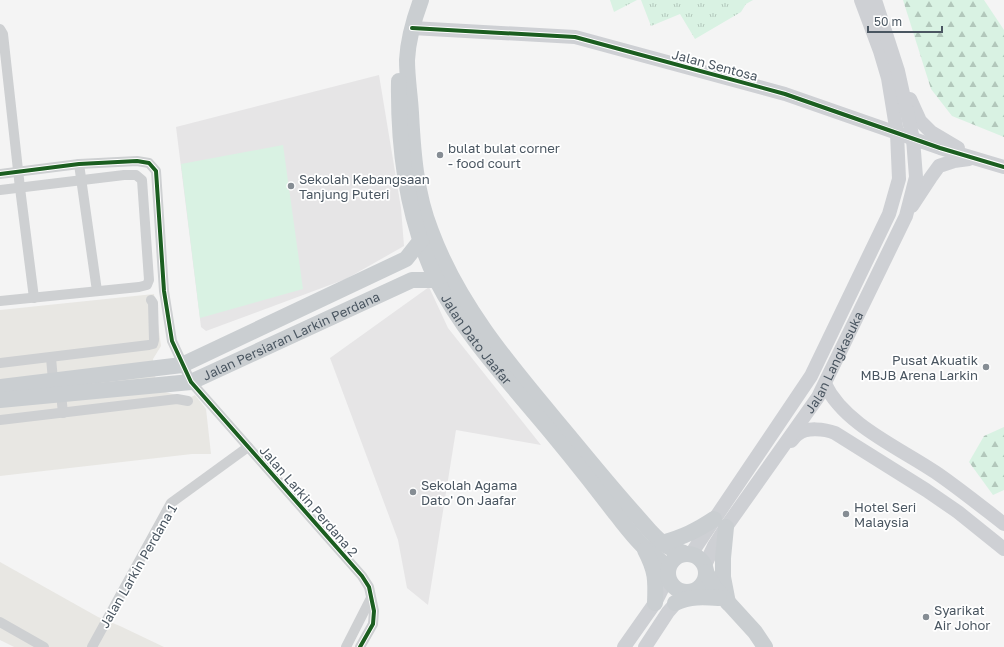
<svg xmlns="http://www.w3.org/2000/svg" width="1004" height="647" font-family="'Golos Text',sans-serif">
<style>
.commercial{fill:#e8e7e3}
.education{fill:#e6e5e6}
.forest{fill:url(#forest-firs)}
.park{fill:url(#park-tufts)}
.garden{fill:#d9f2e3}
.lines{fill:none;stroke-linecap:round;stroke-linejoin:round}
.street{stroke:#ced0d2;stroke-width:10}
.secondary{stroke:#ced0d4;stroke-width:14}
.primary{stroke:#caced1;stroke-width:16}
.cycleway-casing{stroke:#fff;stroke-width:6}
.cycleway{stroke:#1b5e20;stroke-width:4}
.poi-dot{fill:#868d94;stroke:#fff;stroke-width:1.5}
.labels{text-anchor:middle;stroke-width:3.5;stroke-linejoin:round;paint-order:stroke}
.street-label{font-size:13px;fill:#4a5661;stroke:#fff}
.poi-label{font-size:13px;fill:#4a5661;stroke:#fff;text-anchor:start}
</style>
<defs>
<pattern id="forest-firs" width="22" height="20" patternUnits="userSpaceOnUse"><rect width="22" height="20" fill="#d9f2e3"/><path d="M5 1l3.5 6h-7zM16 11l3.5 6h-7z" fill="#b2c7bb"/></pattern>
<pattern id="park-tufts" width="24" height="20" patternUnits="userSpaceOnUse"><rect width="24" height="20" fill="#d9f2e3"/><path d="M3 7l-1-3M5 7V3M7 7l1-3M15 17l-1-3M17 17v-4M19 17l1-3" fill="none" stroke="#b2c7bb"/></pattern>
</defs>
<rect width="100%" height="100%" fill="#f4f4f4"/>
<g class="commercial">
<path d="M154,294L161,346L153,359L157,390L189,398L195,395L206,409L211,454H192L0,476V310Z"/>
<path d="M0,562L98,617L120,626L164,647H14L0,640Z"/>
</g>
<g class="education">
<path d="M379,75L401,208L404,246L346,279L206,331L201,327L176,127Z"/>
<path d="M429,287L448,328L541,445L456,430L428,605L407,588L398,540L330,358Z"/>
</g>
<g class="forest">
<path d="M903,0H984L1004,30V137L952,116L931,89Z"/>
<path d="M1004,427V490L993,495L969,462L984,436Z"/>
</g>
<g class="park">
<path d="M610,0H637L614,12Z"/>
<path d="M641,0H753L746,4L741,12L695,39L680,14L651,26Z"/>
</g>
<path class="garden" d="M283,145L303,289L200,318L181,164Z"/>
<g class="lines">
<g class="street">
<path d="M0,29L3,34L20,188L34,298"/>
<path d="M79,164L97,291"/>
<path d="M0,174L79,164L137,161L149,163L156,171L164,291L172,341L191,382L362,576L369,587L374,611L373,624L360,647"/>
<path d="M0,190L124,175H136L142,180L149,280L147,285L139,287L0,301"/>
<path d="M51,358L53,380"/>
<path d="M0,363L149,345L153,344L154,340L153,303L151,300"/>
<path d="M61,394L63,413"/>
<path d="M0,420L177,399L188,401"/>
<path d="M0,622L44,647"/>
<path d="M92,647L171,503L248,447"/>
<path d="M346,647L371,598"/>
</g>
<g class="secondary">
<path d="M412,28L575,37L785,94L940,148L1004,167"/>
<path d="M910,99L920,121L931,132L958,148"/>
<path d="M912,206L931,177L939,166L954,161L969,159"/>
<path d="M825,384C844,425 902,449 938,474C961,490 982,507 1004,524"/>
<path d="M791,441C793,439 795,436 798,434C806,427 825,429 835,433L926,490L958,512L1004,549"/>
<path d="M691,554L811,376L889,214L899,179L897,133L888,78L880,51L861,0"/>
<path id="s1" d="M705,565L714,546L726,527L818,397L906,216L916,177L913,139L898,71L875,0"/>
<path d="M624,647L655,603L668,577"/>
<path d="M645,647L668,612L682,596"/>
</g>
<g class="primary">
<path d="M421,0C414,19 408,40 407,60C407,78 410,95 411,113C413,152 416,194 431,231C462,315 524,381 579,448C598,471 617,494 636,515C645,525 654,537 664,544C670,548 677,551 684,553"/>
<path id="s2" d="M399,81C398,148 407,220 437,281C460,326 495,366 528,405C558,440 587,476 615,513C624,524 632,535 642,545C651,553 662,560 668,570"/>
<path d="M0,387L182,365L406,259L421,240"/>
<path id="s3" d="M0,400L191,382L412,280H437"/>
<path d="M726,527L723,558V577L728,603"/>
<path d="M662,543C683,537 696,531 714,519"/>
<path d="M645,550C656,571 656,580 655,603"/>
<circle cx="687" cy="573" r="19"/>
<path d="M706,572L714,587L755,632L765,647"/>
<path d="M675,603C690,596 704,597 719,598"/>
</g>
<defs>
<g id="cycleway">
<path d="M412,28L575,37L785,94L940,148L1004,167"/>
<path d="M0,174L79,164L137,161L149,163L156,171L164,291L172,341L191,382L362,576L369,587L374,611L373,624L360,647"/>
</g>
</defs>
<use href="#cycleway" class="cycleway-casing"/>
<use href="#cycleway" class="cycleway"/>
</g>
<g class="poi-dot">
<circle cx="440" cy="155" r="4"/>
<circle cx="291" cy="186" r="4"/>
<circle cx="986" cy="367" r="4"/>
<circle cx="413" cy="492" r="4"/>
<circle cx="846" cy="514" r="4"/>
<circle cx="926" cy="617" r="4"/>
</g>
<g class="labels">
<g class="street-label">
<text transform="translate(715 65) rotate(15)" y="5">Jalan Sentosa</text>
<text dy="5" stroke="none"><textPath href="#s3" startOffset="302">Jalan Persiaran Larkin Perdana</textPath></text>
<text dy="5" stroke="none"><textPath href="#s2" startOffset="276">Jalan Dato Jaafar</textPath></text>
<text dy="5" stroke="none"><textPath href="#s1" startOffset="241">Jalan Langkasuka</textPath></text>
<text transform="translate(309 501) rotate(49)" y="5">Jalan Larkin Perdana 2</text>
<text transform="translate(138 566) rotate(-60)" y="5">Jalan Larkin Perdana 1</text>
</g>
<g class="poi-label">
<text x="448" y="153">bulat bulat corner<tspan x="448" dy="15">- food court</tspan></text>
<text x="299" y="184">Sekolah Kebangsaan<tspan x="299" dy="15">Tanjung Puteri</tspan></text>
<text x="978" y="365" text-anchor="end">Pusat Akuatik<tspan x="978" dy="15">MBJB Arena Larkin</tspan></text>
<text x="421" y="490">Sekolah Agama<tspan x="421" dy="15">Dato' On Jaafar</tspan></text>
<text x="854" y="512">Hotel Seri<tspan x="854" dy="15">Malaysia</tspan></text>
<text x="934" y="615">Syarikat<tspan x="934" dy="15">Air Johor</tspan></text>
</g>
</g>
<path d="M868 26v6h74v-6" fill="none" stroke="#4a5661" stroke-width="2"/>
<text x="874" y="26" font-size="12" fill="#4a5661" stroke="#ffffff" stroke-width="3" paint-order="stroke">50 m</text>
</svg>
